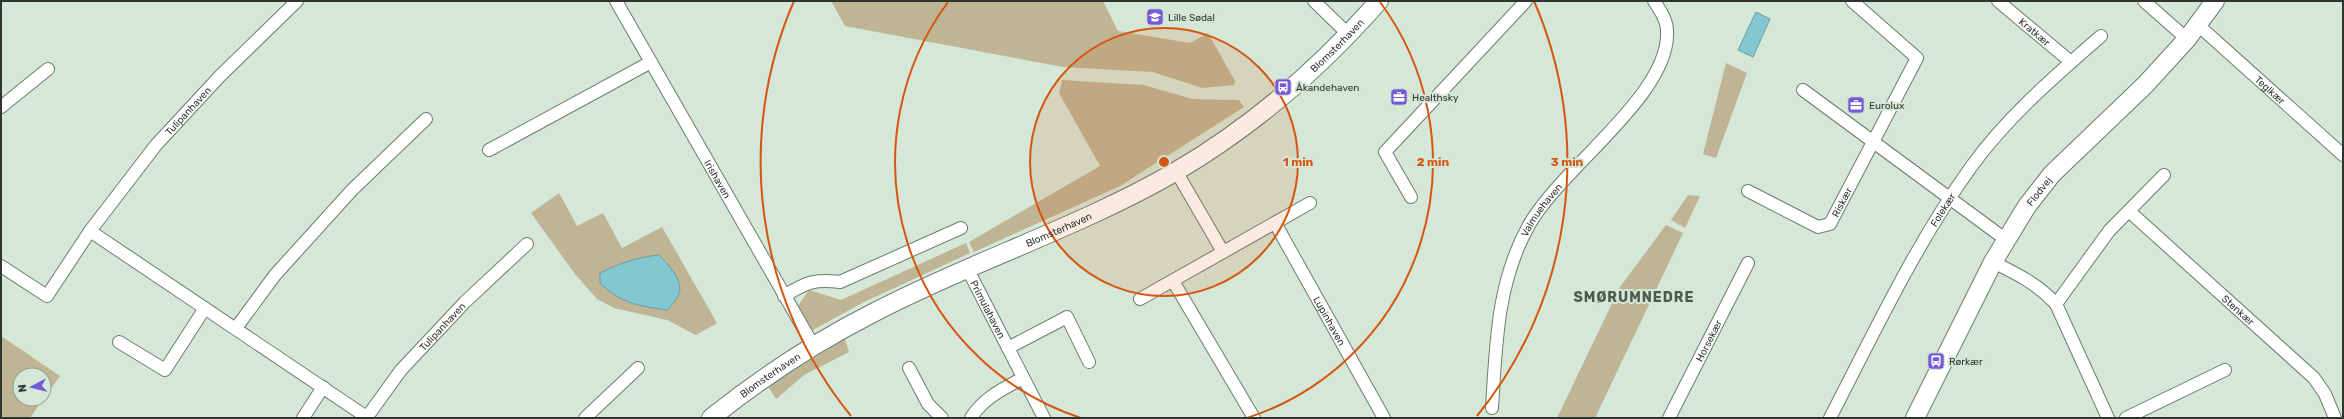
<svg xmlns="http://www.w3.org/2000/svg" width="2344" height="419" font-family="Rubik,sans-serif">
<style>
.green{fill:#bfb493}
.water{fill:#83c8d0;stroke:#6a9ca0}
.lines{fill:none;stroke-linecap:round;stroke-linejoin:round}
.street-casing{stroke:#6c7c6e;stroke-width:14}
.secondary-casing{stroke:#6c7c6e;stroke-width:20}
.street{stroke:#fff;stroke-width:12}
.secondary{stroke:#fff;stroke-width:18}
.ring{fill:none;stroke:#d65610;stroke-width:2}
.labels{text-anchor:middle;stroke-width:4;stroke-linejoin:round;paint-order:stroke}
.poi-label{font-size:10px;fill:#2f3630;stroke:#d5e7d7;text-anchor:start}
.street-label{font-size:10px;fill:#2f3630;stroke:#d5e7d7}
.district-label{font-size:14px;font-weight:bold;letter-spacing:1px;fill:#4c5b4e;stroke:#d5e7d7}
.centre{fill:#d65610;stroke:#d5e7d7;stroke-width:2}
.ring-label{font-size:12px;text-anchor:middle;font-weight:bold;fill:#d65610;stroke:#d5e7d7;stroke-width:4;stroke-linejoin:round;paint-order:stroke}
</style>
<rect width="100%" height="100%" fill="#d5e7d7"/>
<g class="green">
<path d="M831,1H1103L1118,31L1190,43L1208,33L1235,81L1234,85L1202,88L1153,72L1063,67L845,26Z"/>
<path d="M1726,63L1747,73L1716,158L1703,154Z"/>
<path d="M1062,80L1144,85L1192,99L1239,100L1244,107L1120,186L974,252L969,242L1100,166L1059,93Z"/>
<path d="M559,193L577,226L603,213L622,248L662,227L717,323L696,335L667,320L614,308L597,299L575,274L531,213Z"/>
<path d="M1688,195L1700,196L1685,228L1671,220Z"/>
<path d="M1666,225L1683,233L1595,418H1557L1620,287Z"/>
<path d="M966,243L970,253L864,302L811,331L798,306L809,290L841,300Z"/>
<path d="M1,336L60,376L44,398V375H20V399H43L30,418H1Z"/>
<path d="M845,339L849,352L804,375L776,399L768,386Z"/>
</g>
<g class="water">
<path d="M1756,12L1770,19L1753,57L1738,50Z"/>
<path d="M659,255C667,263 684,281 679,294C677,300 671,305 668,310C639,306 622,304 600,283V273C620,263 638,257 659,255Z"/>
</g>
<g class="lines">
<defs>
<g id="street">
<path id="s1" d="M616,1L813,345"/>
<path d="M1314,1L1349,35"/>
<path id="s2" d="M1998,1L2071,62"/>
<path d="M2144,1L2187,39"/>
<path id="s3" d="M2198,25L2343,155"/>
<path d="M1803,90L2005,239"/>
<path d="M1,107L48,69"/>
<path d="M489,150L651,62"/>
<path d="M1176,171L1223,252"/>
<path id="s4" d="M1748,191L1818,227L1830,224L1917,58L1852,1"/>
<path d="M1411,197L1385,152L1526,1"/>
<path id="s5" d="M2130,212L2314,378L2325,394L2335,418"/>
<path id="s6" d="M1275,223L1384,418"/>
<path d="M90,231L368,418"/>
<path d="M1993,262C2017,274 2038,284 2056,304L2108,418"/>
<path id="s7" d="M1,266L47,296L90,231L156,145L220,76L297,1"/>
<path id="s8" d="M968,270L1044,418"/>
<path d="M1173,281L1254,418"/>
<path d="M784,296C807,282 814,279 840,282L961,228"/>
<path d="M1140,299L1310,203"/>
<path d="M2056,304L2109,231L2164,175"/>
<path d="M236,328L275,275L352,190L426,119"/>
<path d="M119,342L165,370L205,308"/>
<path d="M1008,348L1067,317L1089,362"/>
<path d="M909,368L928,404L942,418"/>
<path id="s9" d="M1492,408C1496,344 1497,282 1529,225C1560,169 1671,94 1667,31C1667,20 1660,10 1654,1"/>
<path id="s10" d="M367,417L401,370L465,302L527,244"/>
<path d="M303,418L323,387"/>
<path d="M585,418L638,368"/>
<path d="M971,418C983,398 1003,389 1023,378"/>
<path id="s11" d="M1669,418L1748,263"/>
<path id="s12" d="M1830,418C1874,333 1915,245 1971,167C2007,117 2055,76 2101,36"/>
<path d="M2126,418L2225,370"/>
</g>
<g id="secondary">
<path id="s13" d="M711,418C761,378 814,343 871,314C970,262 1078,228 1175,172C1252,127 1320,68 1379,1"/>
<path id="s14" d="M1915,418L1993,262L2027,206L2052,174L2145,85L2187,39L2215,1"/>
</g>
</defs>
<use href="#street" class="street-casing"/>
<use href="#secondary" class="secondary-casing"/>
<use href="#street" class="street"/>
<use href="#secondary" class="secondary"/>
</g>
<circle cx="1164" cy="162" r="134" fill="#d65610" fill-opacity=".12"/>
<g class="ring">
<circle cx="1164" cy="162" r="134"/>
<path d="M1081 418A269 269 0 0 1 948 2M1380 2A269 269 0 0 1 1247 418"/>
<path d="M851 416A403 403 0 0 1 794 1M1534 1A403 403 0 0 1 1477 416"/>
</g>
<defs>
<symbol id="school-square" viewBox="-11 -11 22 22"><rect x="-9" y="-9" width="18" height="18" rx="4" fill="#745bd5" stroke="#d5e7d7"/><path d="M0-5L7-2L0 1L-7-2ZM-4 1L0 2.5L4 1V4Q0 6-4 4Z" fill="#fff"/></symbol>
<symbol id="bus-square" viewBox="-11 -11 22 22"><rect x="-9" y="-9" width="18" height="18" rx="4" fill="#745bd5" stroke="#d5e7d7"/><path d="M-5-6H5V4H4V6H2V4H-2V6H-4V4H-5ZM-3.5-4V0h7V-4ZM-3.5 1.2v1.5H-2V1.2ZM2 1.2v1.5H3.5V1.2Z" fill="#fff"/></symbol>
<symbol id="office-square" viewBox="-11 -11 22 22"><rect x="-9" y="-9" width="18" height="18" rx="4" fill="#745bd5" stroke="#d5e7d7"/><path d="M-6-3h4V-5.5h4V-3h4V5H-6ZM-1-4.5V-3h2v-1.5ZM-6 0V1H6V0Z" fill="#fff"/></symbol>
</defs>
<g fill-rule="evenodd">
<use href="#school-square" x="1145" y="7" width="20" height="20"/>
<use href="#bus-square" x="1273" y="77" width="20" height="20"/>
<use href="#office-square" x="1389" y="87" width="20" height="20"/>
<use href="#office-square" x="1846" y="95" width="20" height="20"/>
<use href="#bus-square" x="1926" y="351" width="20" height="20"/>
</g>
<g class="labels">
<g class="poi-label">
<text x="1168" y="21">Lille Sødal</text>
<text x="1296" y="91">Åkandehaven</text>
<text x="1412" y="101">Healthsky</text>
<text x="1869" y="109">Eurolux</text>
<text x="1949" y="365">Rørkær</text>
</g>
<g class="street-label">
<text dy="4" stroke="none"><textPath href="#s2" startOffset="48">Kratkær</textPath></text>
<text dy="4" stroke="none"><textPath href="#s13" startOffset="733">Blomsterhaven</textPath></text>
<text dy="4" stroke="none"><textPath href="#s3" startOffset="97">Teglkær</textPath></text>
<text dy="4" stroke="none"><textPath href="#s7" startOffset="288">Tulipanhaven</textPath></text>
<text dy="4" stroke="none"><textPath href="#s1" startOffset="205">Irishaven</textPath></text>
<text dy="4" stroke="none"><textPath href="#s14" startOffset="259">Flodvej</textPath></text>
<text dy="4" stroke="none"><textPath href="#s4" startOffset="116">Riskær</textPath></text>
<text dy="4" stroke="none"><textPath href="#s9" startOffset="208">Valmuehaven</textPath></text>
<text dy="4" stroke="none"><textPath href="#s12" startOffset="237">Folekær</textPath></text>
<text dy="4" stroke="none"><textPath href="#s13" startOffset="397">Blomsterhaven</textPath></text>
<text dy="4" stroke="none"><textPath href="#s8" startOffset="44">Primulahaven</textPath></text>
<text dy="4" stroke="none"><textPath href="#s5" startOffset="146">Stenkær</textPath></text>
<text dy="4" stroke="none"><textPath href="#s6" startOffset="112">Lupinhaven</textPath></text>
<text dy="4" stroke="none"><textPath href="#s10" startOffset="118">Tulipanhaven</textPath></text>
<text dy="4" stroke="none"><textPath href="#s11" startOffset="87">Horsekær</textPath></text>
<text dy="4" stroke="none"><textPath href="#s13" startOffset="73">Blomsterhaven</textPath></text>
</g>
<g class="district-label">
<text x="1634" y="302">SMØRUMNEDRE</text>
</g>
</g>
<circle cx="1164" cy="162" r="6" class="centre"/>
<g class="ring-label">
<text x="1298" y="166">1 min</text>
<text x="1433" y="166">2 min</text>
<text x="1567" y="166">3 min</text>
</g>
<rect width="2344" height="419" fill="none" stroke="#2f3630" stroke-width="4"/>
<g transform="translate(32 387) rotate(263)"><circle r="19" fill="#d5e7d7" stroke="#93a094"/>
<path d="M0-3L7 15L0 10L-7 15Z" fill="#745bd5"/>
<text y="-6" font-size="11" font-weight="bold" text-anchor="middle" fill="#2f3630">N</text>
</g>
</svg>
